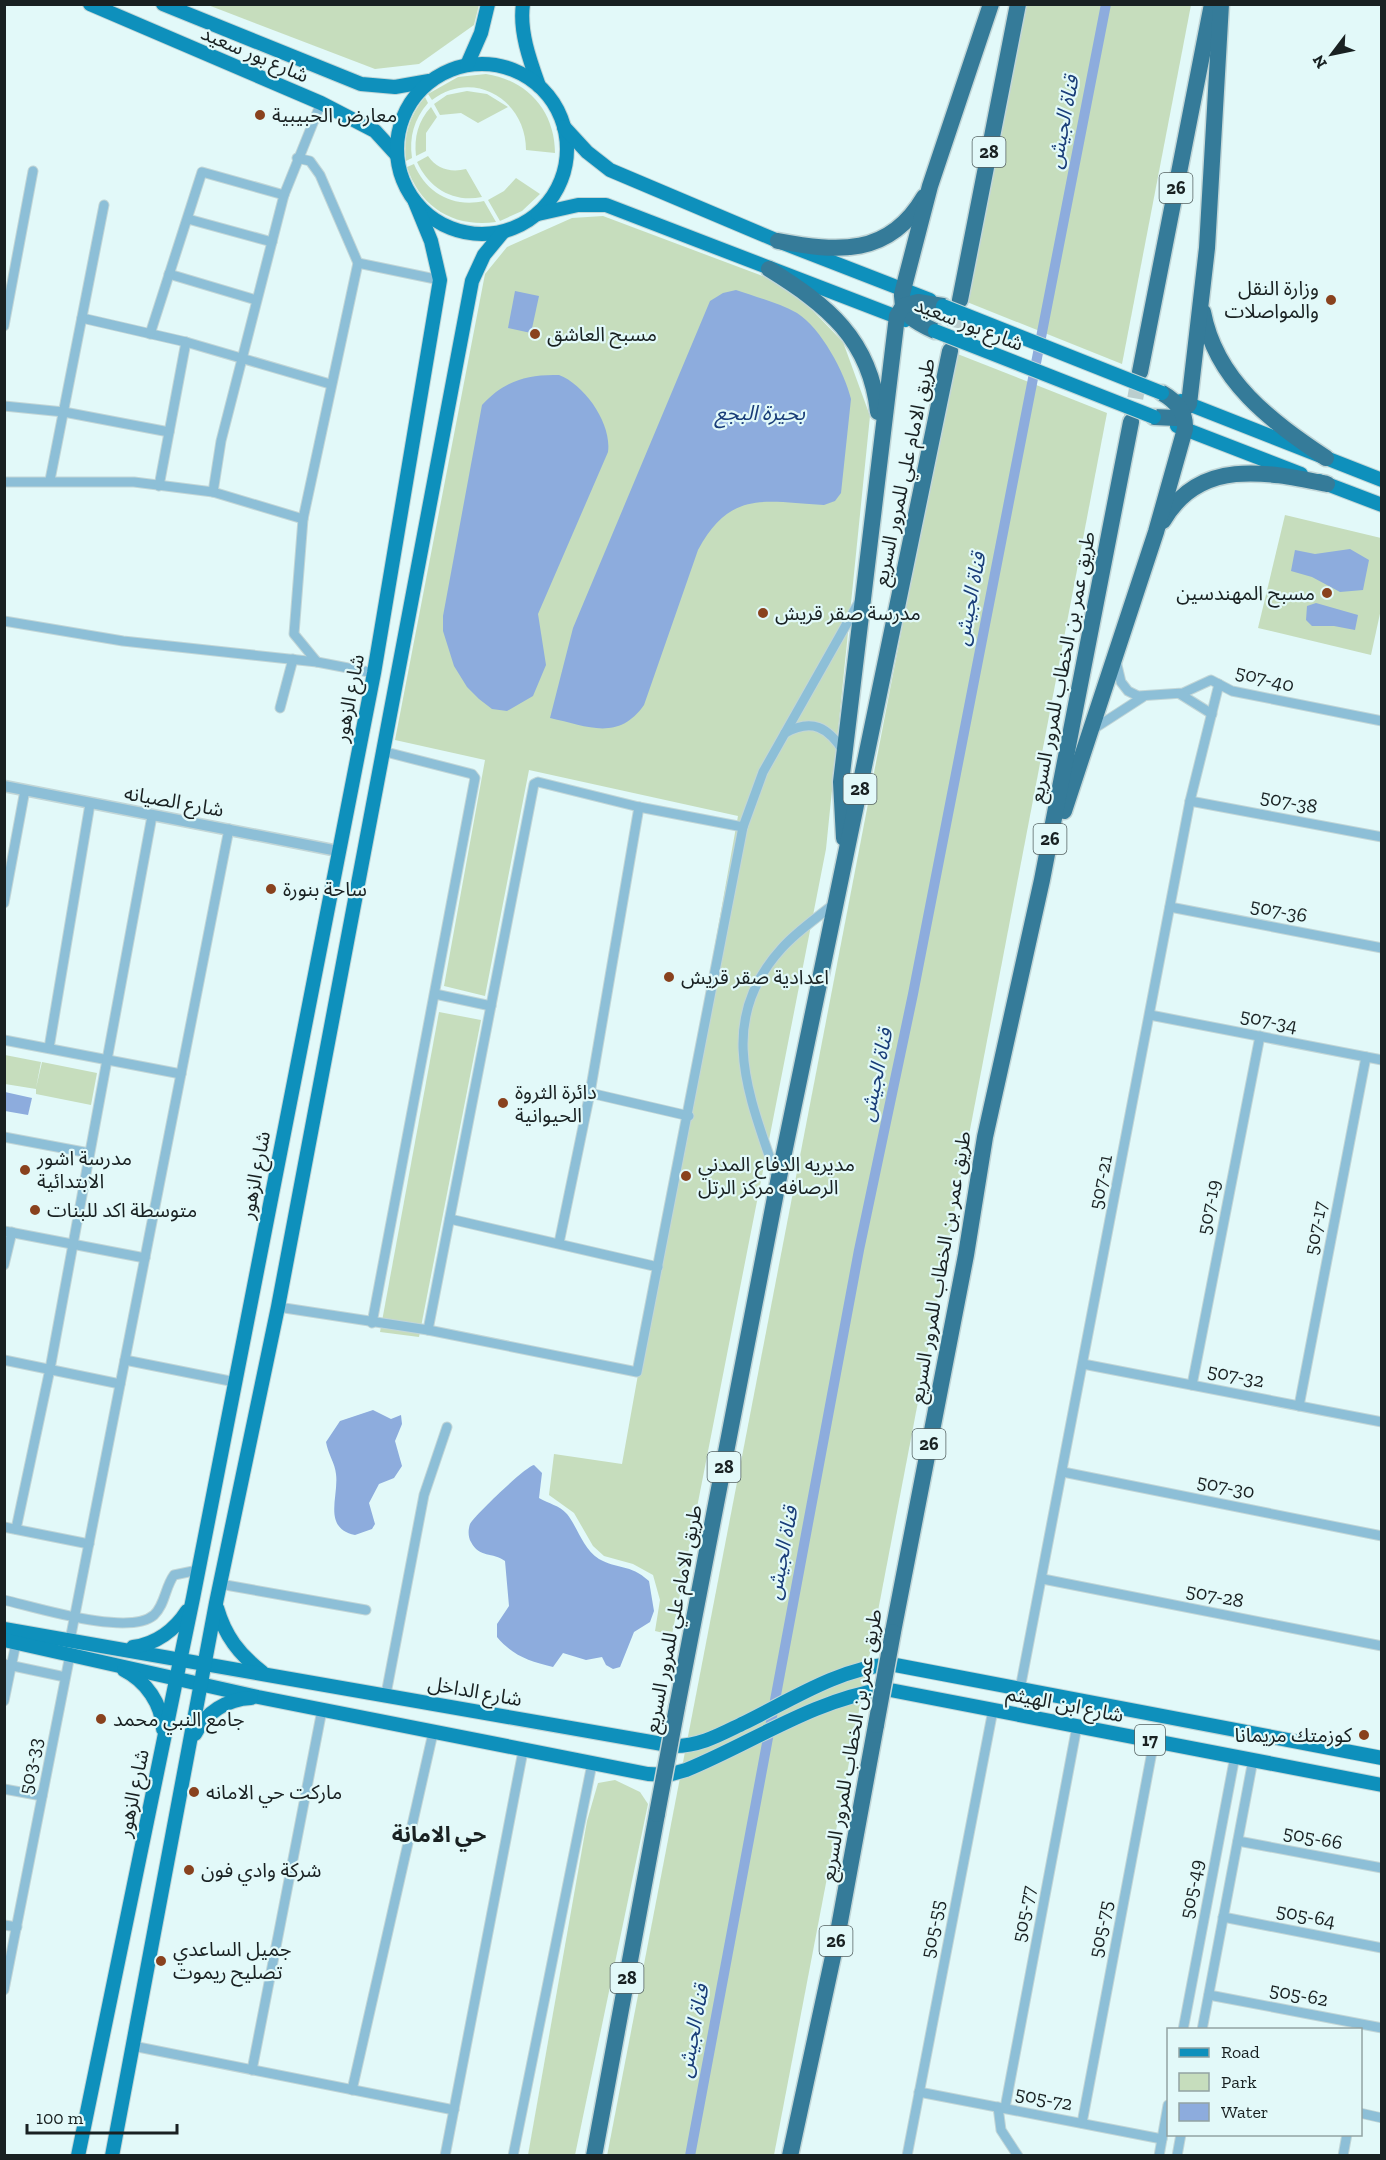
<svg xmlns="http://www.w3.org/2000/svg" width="1386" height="2160" font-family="'Zilla Slab','Noto Sans Arabic',serif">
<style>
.green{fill:#c6ddbd}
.water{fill:#8dacdd}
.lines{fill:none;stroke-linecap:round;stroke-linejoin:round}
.canal{stroke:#8dacdd;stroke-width:10}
.motorway-tunnel{stroke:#bacece;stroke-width:16;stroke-dasharray:16 8;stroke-linecap:butt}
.minor-casing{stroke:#c2d6d7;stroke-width:11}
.tertiary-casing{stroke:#c2d6d7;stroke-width:13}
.primary-casing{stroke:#c2d6d7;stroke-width:16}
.motorway-casing{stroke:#c2d6d7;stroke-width:19}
.minor{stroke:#8dbfd7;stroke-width:9}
.tertiary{stroke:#8dbfd7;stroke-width:10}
.primary{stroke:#0e90bc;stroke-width:14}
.motorway{stroke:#357b99;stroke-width:16}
.primary-bridge-casing{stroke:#c2d6d7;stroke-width:16;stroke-linecap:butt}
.motorway-bridge-casing{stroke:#c2d6d7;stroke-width:19;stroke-linecap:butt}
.primary-bridge{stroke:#0e90bc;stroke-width:14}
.motorway-bridge{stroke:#357b99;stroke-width:16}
.poi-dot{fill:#89421e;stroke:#e2f9f9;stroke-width:2}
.labels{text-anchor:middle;stroke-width:4.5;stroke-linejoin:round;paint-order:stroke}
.shield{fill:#e2f9f9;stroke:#556262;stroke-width:1.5}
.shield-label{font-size:18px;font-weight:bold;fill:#192122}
.street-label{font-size:20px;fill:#192122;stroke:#e2f9f9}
.poi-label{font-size:20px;fill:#192122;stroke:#e2f9f9;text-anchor:start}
.water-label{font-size:21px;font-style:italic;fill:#193d78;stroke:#e2f9f9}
.quarter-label{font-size:22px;font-weight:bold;fill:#192122;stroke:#e2f9f9}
</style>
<rect width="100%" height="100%" fill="#e2f9f9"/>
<g class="green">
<path d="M208,5H479L474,25L419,64L375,69Z"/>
<path d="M1024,5H1191L1122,364L967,302Z"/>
<path d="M486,74C527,80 555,111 555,153L526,150C526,100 474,68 432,100L428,94L458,77Z"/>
<path d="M467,91L487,94L508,107L478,123L461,113L440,115L434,104L447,95Z"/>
<path d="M425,97L428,103C414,119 409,137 412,158L406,161C403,137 409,116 425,97Z"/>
<path d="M431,107L437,117L426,133V151L416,156C414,137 418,121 431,107Z"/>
<path d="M428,156C437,169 451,173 466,169L482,197C453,203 429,188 417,162Z"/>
<path d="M414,164C426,193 453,208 484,201L496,222C455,228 420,208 407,167Z"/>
<path d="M516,178L540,194L522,211L500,221L488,200L504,191Z"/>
<path d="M603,216L789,286L843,342L870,416L826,849L672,1635L655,1631L660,1600L653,1575L633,1564L604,1556L593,1546L574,1513L549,1495L554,1454L622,1464L738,816L529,770L485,996L444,986L485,760L395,740L485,274L507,247L572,218Z"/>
<path d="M955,353L1107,413L774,2155L607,2156Z"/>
<path d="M1285,515L1381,538V609L1371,655L1258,628Z"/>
<path d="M439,1012L481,1020L419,1337L380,1332Z"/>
<path d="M5,1055L41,1062L36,1088L42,1062L97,1073L91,1105L36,1094V1089L5,1084Z"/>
<path d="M615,1780L640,1792L648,1804L575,2155H528L587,1821L598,1783Z"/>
</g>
<g class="water">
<path d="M736,290C756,297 779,303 797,313C821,328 845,373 851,399L841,493L835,501L824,505C765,502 731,489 698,550L644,705C618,742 587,726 550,718L573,628L710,301L723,293Z"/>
<path d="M515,291L539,296L531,333L508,328Z"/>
<path d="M559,375C585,385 612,424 608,452L538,614L546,665L533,696L507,711L492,709L479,699L467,687L454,666L443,631V616L482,405C504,381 527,374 559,375Z"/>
<path d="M1350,549L1369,560L1363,590L1340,592L1312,577L1291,571L1295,550L1315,554Z"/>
<path d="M1316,603L1358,615L1355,630L1334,626H1312L1306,620L1307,606Z"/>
<path d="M5,1092L32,1098L28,1115L5,1111Z"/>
<path d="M373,1410L391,1419L401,1415L402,1424L395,1441L402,1466L394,1478L379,1484L369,1503L375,1524L372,1529L355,1535C322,1528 339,1497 336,1474C335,1463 328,1454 326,1442L340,1421Z"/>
<path d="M534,1465L542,1473L539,1498C549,1504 559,1505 567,1514C578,1528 583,1549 599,1559C618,1570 629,1563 649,1581L654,1611L650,1622L634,1632L620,1667L613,1669L606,1665L602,1657L586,1660L563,1653L553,1667C529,1661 513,1656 497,1637V1624L509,1606L505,1561C493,1552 479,1558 471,1542C468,1537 468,1530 470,1524C474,1516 526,1466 534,1465Z"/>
</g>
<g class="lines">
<path class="canal" d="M690,2156L859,1250L913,994L1106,4"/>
<g class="motorway-tunnel">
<path d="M950,351L960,300"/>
<path d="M1131,422L1140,372"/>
</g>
<defs>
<g id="minor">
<path d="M297,158L310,161L320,175L358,263L303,519L294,634L317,662"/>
<path d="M188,219L272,242"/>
<path d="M358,263L440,280"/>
<path d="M169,274L256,300"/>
<path d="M82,318L186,342L330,384"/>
<path d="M4,326L33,171"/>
<path d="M150,334L202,172L284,195"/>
<path d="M4,406L64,412L169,432"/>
<path d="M50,480L104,205"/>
<path d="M4,482H134L213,492L303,519"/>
<path d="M159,486L186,342"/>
<path d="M213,492L221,441L284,195L321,103"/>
<path d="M4,621L123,641L317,662L374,673"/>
<path d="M1116,661L1121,682L1128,691L1138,696L1183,693L1211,680L1232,691L1382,721"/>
<path d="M1180,694L1212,714"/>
<path d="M280,708L293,659"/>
<path d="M1092,730L1143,697"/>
<path d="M785,733C812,718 828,727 844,752"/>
<path d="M1190,801L1382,837"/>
<path d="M4,903L25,790"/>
<path d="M1170,907L1382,948"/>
<path d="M435,994L491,1006"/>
<path d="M1150,1015L1382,1060"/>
<path d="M4,1040L181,1074"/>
<path d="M49,1048L90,804"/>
<path d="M590,1093L689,1116"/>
<path d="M4,1137L89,1153"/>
<path d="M776,1176C749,1095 715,1021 782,948C797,931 817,918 835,903"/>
<path d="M450,1219L658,1267"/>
<path d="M4,1231L145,1258"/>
<path d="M559,1243L590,1093L639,807"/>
<path d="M4,1265L12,1232"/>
<path d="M278,1307L428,1330L637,1372L743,827L763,772L859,602"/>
<path d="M372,1323L475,778L472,774L382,751"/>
<path d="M428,1330L534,784L538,782L639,807L743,827"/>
<path d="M4,1360L120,1384"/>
<path d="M125,1360L235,1382"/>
<path d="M1083,1364L1382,1422"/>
<path d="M1192,1385L1260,1036"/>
<path d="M1299,1406L1366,1057"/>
<path d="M1063,1472L1382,1536"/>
<path d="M4,1527L89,1544"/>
<path d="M16,1529L50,1369L152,816"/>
<path d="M1043,1579L1382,1646"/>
<path d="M220,1584L366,1610"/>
<path d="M4,1600C35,1607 129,1637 154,1615C165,1605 165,1587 174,1575L198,1570"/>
<path d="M70,1640L229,829"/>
<path d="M4,1664L65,1677"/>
<path d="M1020,1689L1190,801L1219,684"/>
<path d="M386,1694L424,1495L447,1427"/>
<path d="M4,1701L16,1643"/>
<path d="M4,1789L42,1796"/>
<path d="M1238,1841L1382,1868"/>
<path d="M1223,1917L1382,1948"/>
<path d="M4,1925L17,1927"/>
<path d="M4,1990L70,1655"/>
<path d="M1209,1995L1382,2028"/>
<path d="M1183,2030L1235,1756"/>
<path d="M1202,2030L1253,1760"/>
<path d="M133,2046L454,2110"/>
<path d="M252,2070L322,1710"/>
<path d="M352,2090L433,1733"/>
<path d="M919,2092L1162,2139"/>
<path d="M998,2107L1001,2130L1018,2156"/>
<path d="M1005,2108L1077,1726"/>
<path d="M1360,2113L1382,2118"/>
<path d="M1082,2123L1154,1741"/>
<path d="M445,2156L523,1751"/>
<path d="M513,2156L592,1764"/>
<path d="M907,2156L993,1710"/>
<path d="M1159,2156L1168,2105"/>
<path d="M1177,2156L1181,2134"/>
<path d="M1343,2156L1347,2134"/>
</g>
<path id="tertiary" d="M4,786L338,851"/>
<g id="primary">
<path d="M90,4L321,103L375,131L396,154"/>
<path d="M163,4L361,84L395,87L429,81"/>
<path d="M523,4C519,31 530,61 539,86"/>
<circle cx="482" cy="149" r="85"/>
<path d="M467,65L481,33L488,4"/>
<path d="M564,127L587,152L610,170L778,241L930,300"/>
<path d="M538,214L578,205H606L905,320"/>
<path d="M1181,401L1382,480"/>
<path d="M1177,426L1301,474"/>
<path d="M1319,481L1382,505"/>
<path d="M217,1608C225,1636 239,1654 262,1672"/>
<path d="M4,1629L674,1746C701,1746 721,1734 744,1723C791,1700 838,1669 890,1664L1382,1758"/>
<path d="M4,1640L258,1697L648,1774L668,1775L686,1770C752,1743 813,1700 885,1689L1382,1785"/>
<path d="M133,1647C156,1644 175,1630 187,1611"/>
<path d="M124,1670C146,1681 162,1704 163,1729"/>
<path d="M195,1734C205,1713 227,1699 251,1698"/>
<path d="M78,2156L193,1598L374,673L440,280L431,241L415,202"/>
<path d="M112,2156L216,1603L278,1307L472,281L484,255L503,232"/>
</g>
<g id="motorway">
<path d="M778,241C837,252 889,257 924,197"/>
<path d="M769,269C827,305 870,339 878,412"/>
<path d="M960,300L1018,4"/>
<path d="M1203,312C1216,381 1271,421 1326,458"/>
<path d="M935,331C917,323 901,315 902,294L930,186L991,4"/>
<path d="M1140,372L1212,4"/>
<path d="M1154,417L1176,418L1189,404L1207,248L1221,4"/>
<path d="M1163,521C1200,457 1268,472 1327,484"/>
<path d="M1064,811L1156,532L1185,429C1186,412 1176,401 1162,393"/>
<path d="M844,838L841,782L897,316L903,306L918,302L943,306"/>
<path d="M893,1632L966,1255L985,1137L1042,880L1131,422"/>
<path d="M677,1707L778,1182L950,351"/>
<path d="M594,2156L657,1814"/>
<path d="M790,2156L837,1938L876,1725"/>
</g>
</defs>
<use href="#minor" class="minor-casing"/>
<use href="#tertiary" class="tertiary-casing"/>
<use href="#primary" class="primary-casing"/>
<use href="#motorway" class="motorway-casing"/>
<use href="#minor" class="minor"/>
<use href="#tertiary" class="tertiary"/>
<use href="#primary" class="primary"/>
<use href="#motorway" class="motorway"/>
<defs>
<g id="primary-bridge">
<path d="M943,306L1162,393"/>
<path d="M935,331L1154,417"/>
</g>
<g id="motorway-bridge">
<path d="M876,1725L893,1632"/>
<path d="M657,1814L677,1707"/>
</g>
</defs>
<use href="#primary-bridge" class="primary-bridge-casing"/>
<use href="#motorway-bridge" class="motorway-bridge-casing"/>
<use href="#primary-bridge" class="primary-bridge"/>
<use href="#motorway-bridge" class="motorway-bridge"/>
</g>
<g class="poi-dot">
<circle cx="260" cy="115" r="6"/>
<circle cx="1331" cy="300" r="6"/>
<circle cx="535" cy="334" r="6"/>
<circle cx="1327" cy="593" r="6"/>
<circle cx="763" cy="613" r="6"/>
<circle cx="271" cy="889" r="6"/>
<circle cx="669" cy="977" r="6"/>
<circle cx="503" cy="1103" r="6"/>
<circle cx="25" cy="1170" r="6"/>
<circle cx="686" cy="1176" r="6"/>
<circle cx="35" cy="1210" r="6"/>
<circle cx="101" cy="1719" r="6"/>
<circle cx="1364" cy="1735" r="6"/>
<circle cx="194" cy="1792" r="6"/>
<circle cx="189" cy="1870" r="6"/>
<circle cx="161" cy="1961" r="6"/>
</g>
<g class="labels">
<g class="shield">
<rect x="972.5" y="137" width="33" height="30" rx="4.5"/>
<rect x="1159.5" y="173" width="33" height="30" rx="4.5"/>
<rect x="843.5" y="774" width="33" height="30" rx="4.5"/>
<rect x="1033.5" y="824" width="33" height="30" rx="4.5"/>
<rect x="912.5" y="1429" width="33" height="30" rx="4.5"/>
<rect x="707.5" y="1452" width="33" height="30" rx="4.5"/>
<rect x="1135" y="1725" width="30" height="30" rx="4.5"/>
<rect x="819.5" y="1926" width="33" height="30" rx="4.5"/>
<rect x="610.5" y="1963" width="33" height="30" rx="4.5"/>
</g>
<g class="shield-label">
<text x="989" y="158">28</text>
<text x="1176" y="194">26</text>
<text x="860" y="795">28</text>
<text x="1050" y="845">26</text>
<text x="929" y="1450">26</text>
<text x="724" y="1473">28</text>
<text x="1150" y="1746">17</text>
<text x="836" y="1947">26</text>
<text x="627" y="1984">28</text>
</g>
<g class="street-label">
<text transform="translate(255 54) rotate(23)" y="7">شارع بور سعيد</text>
<text transform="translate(969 324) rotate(21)" y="7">شارع بور سعيد</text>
<text transform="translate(904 472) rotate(-78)" y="7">طريق الامام علي للمرور السريع</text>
<text transform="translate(1062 667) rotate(-79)" y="7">طريق عمر بن الخطاب للمرور السريع</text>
<text transform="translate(1265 678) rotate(14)" y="7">507-40</text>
<text transform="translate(349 698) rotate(-79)" y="7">شارع الزهور</text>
<text transform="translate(174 801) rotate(10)" y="7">شارع الصيانه</text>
<text transform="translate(1289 801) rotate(11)" y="7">507-38</text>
<text transform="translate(1279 910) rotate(11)" y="7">507-36</text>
<text transform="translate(1269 1020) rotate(11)" y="7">507-34</text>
<text transform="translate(255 1175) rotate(-79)" y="7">شارع الزهور</text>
<text transform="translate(1100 1182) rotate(-79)" y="7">507-21</text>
<text transform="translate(1208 1207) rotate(-79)" y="7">507-19</text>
<text transform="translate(1315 1228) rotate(-79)" y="7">507-17</text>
<text transform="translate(940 1267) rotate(-80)" y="7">طريق عمر بن الخطاب للمرور السريع</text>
<text transform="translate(1236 1375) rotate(11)" y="7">507-32</text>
<text transform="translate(1226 1486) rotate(11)" y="7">507-30</text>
<text transform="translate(1215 1595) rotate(11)" y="7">507-28</text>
<text transform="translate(673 1619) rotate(-79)" y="7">طريق الامام علي للمرور السريع</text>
<text transform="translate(475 1691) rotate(10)" y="7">شارع الداخل</text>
<text transform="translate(1065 1704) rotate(11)" y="7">شارع ابن الهيثم</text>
<text transform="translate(851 1745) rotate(-80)" y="7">طريق عمر بن الخطاب للمرور السريع</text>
<text transform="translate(30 1766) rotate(-79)" y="7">503-33</text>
<text transform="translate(133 1793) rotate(-78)" y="7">شارع الزهور</text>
<text transform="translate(1313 1837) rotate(11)" y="7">505-66</text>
<text transform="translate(1191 1889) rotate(-79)" y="7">505-49</text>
<text transform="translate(1023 1914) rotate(-79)" y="7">505-77</text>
<text transform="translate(1306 1915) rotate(11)" y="7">505-64</text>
<text transform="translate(932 1929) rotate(-79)" y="7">505-55</text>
<text transform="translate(1100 1929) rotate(-79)" y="7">505-75</text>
<text transform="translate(1299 1994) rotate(11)" y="7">505-62</text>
<text transform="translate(1044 2098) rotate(11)" y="7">505-72</text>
</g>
<g class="poi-label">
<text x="272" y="122">معارض الحبيبية</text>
<text x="1319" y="295" text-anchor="end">وزارة النقل<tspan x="1319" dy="23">والمواصلات</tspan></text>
<text x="547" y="341">مسبح العاشق</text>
<text x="1315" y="600" text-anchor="end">مسبح المهندسين</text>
<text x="775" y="620">مدرسة صقر قريش</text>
<text x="283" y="896">ساحة بنورة</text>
<text x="681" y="984">اعدادية صقر قريش</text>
<text x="515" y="1099">دائرة الثروة<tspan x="515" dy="23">الحيوانية</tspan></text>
<text x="37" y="1165">مدرسة اشور<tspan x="37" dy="23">الابتدائية</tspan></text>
<text x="698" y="1171">مديريه الدفاع المدني<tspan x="698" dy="23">الرصافه مركز الرتل</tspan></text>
<text x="47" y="1217">متوسطة اكد للبنات</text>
<text x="113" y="1726">جامع النبي محمد</text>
<text x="1352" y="1742" text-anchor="end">كوزمتك مريمانا</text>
<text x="206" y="1799">ماركت حي الامانه</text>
<text x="201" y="1877">شركة وادي فون</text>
<text x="173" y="1956">جميل الساعدي<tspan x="173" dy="23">تصليح ريموت</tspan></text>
</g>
<g class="water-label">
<text transform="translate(1063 122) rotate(-79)" y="7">قناة الجيش</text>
<text x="760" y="420">بحيرة البجع</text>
<text transform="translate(970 599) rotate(-79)" y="7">قناة الجيش</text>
<text transform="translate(876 1075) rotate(-78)" y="7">قناة الجيش</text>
<text transform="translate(782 1553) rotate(-79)" y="7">قناة الجيش</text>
<text transform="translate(693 2031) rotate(-79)" y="7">قناة الجيش</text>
</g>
<g class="quarter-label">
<text x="439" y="1842">حي الامانة</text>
</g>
</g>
<rect width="1386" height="2160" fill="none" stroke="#192122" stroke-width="12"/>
<rect x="1167" y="2028" width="195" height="108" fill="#e2f9f9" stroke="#92a3a3" stroke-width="1.5"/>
<rect x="1179" y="2048" width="30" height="9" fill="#0e90bc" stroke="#92a3a3" stroke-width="1.5"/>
<text x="1221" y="2058" font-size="18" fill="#192122">Road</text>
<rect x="1179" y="2073" width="30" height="18" fill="#c6ddbd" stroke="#92a3a3" stroke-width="1.5"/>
<text x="1221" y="2088" font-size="18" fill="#192122">Park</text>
<rect x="1179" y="2103" width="30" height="18" fill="#8dacdd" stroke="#92a3a3" stroke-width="1.5"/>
<text x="1221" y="2118" font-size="18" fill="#192122">Water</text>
<g transform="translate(1332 54) rotate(238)" stroke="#e2f9f9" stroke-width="4.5" paint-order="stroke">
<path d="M0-4.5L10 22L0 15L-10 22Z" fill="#192122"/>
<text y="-9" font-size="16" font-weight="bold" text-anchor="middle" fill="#192122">N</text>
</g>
<path d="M27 2124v9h150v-9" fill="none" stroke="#192122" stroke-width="3"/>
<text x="36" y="2124" font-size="18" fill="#192122" stroke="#e2f9f9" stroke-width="4.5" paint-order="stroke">100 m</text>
</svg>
